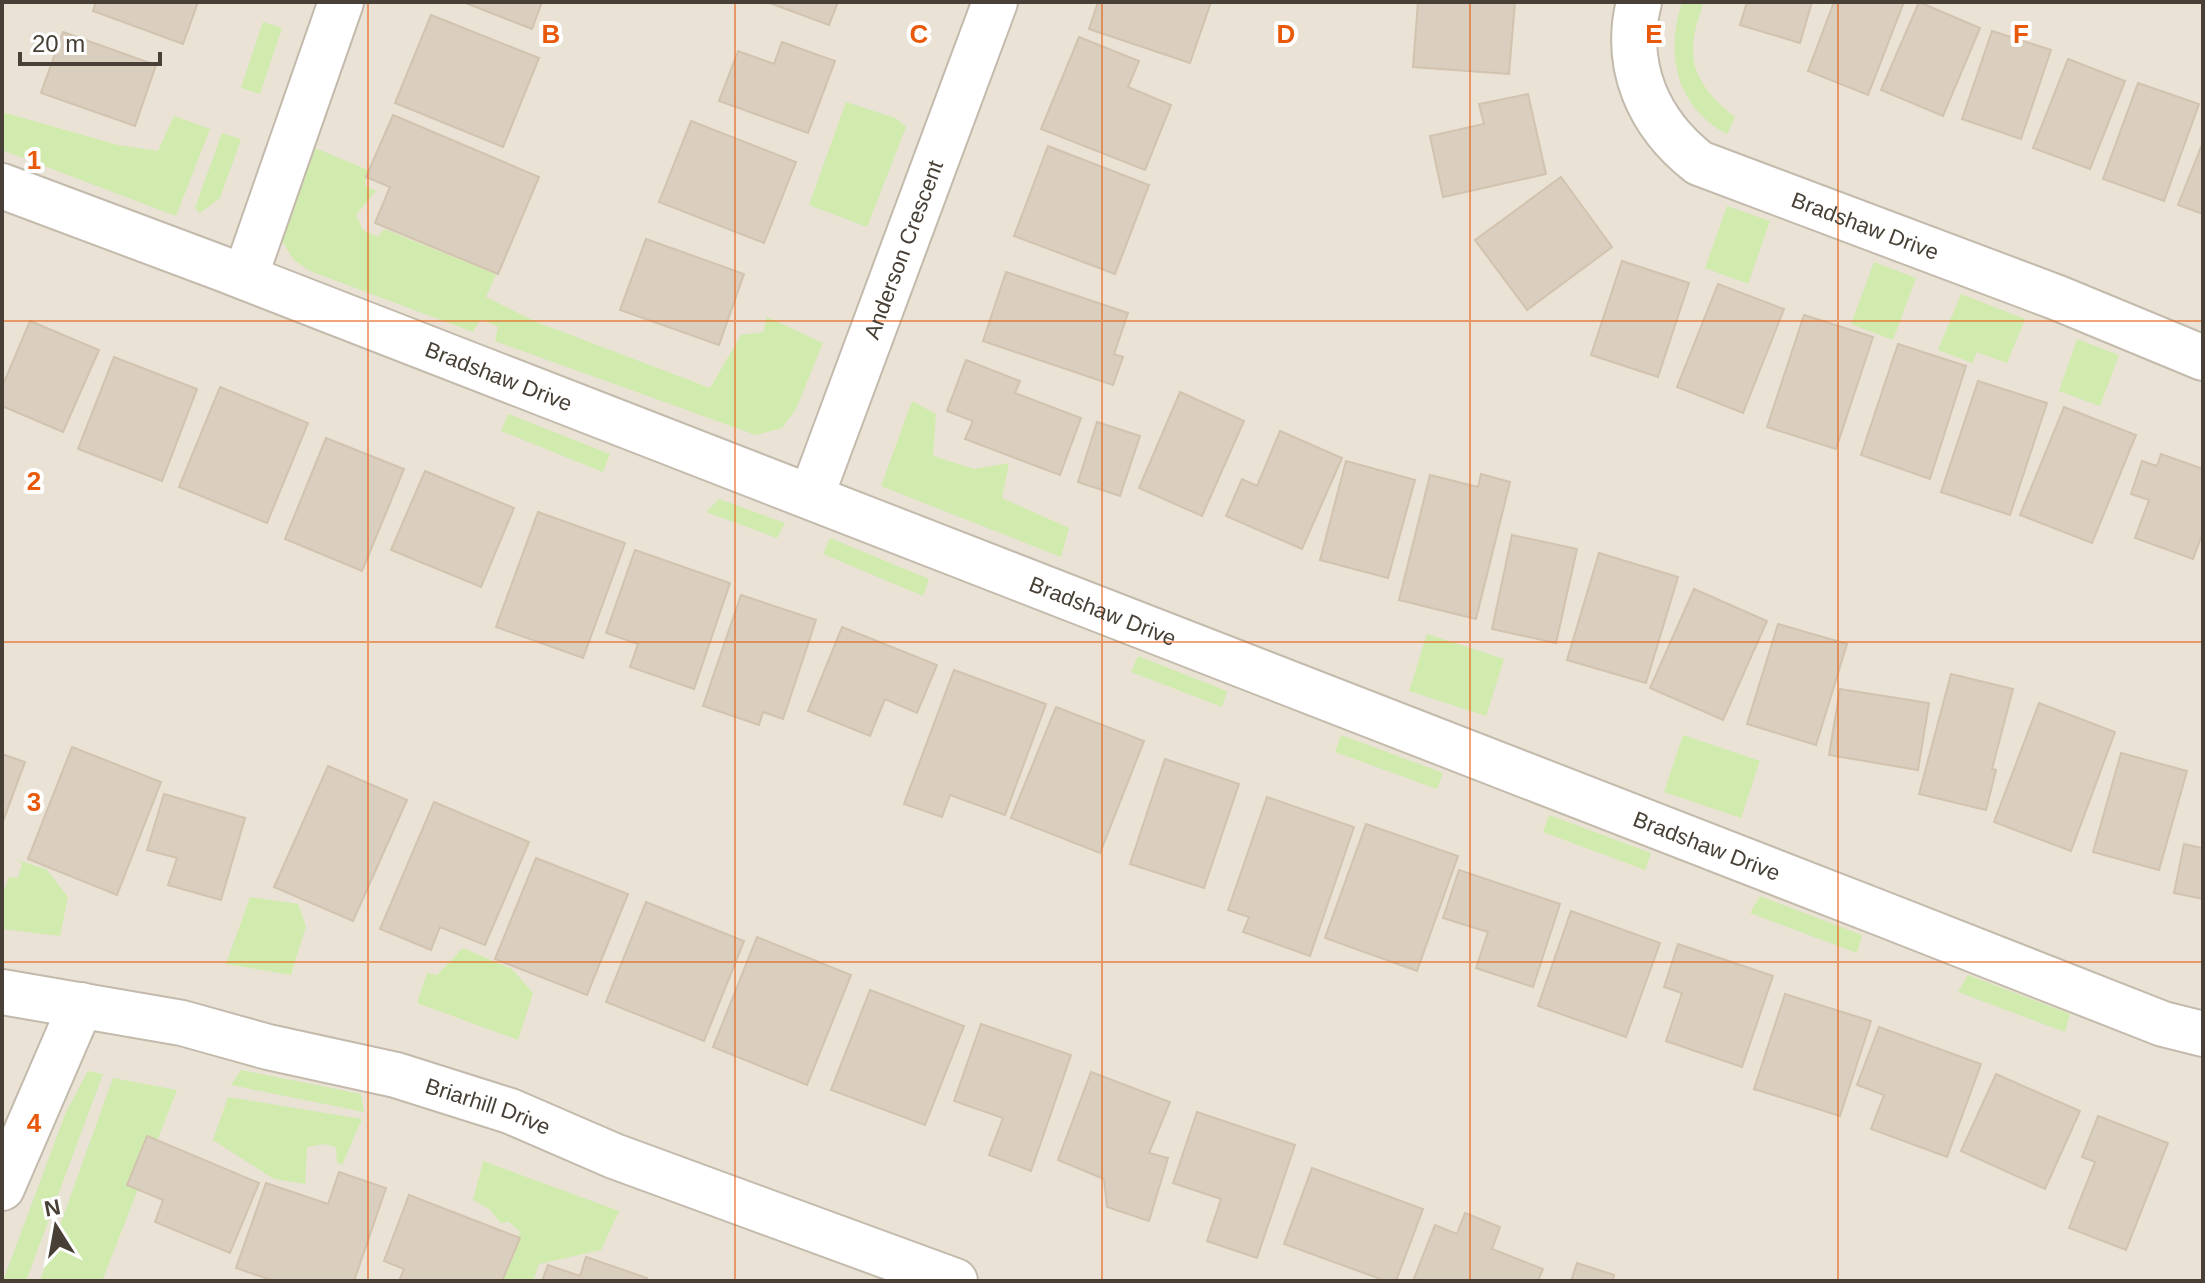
<svg xmlns="http://www.w3.org/2000/svg" width="2205" height="1283" font-family="Helvetica,sans-serif">
<style>
.residential{fill:#e9e2d5}
.green{fill:#d1ebae}
.building{fill:#dacebf;stroke:#d2c3af;stroke-width:2}
.lines{fill:none;stroke-linecap:round;stroke-linejoin:round}
.minor-casing{stroke:#c3baac;stroke-width:48}
.minor{stroke:#fff;stroke-width:44}
.grid{fill:none;stroke:#e8590c;stroke-width:2;stroke-opacity:0.55}
.labels{text-anchor:middle;stroke-width:8;stroke-linejoin:round;paint-order:stroke}
.street-label{font-size:22px;fill:#484036;stroke:#fff}
.grid-label{font-size:26px;text-anchor:middle;font-weight:bold;fill:#e8590c;stroke:#fff;stroke-width:8;stroke-linejoin:round;paint-order:stroke}
</style>
<rect width="100%" height="100%" fill="#f4f0e7"/>
<rect class="residential" x="2" y="2" width="2201" height="1279"/>
<g class="green">
<path d="M1682,2H1704C1684,55 1690,81 1735,117L1727,134C1676,107 1665,54 1682,2Z"/>
<path d="M263,22L282,28L260,94L241,88Z"/>
<path d="M846,102L895,118L906,127L867,227L809,205Z"/>
<path d="M2,112L118,145L158,151L174,116L210,129L176,216L2,150Z"/>
<path d="M222,133L241,139L220,198L200,213L195,208Z"/>
<path d="M308,145L368,170L365,185L376,191L356,215L363,230L378,237L384,229L496,274L486,297L534,321L710,388L741,335L763,332L767,317L823,343L796,409L782,428L756,435L495,341L498,327L481,319L473,332L310,271L294,260L280,238Z"/>
<path d="M1727,206L1770,221L1748,284L1705,268Z"/>
<path d="M1874,262L1916,278L1893,340L1851,324Z"/>
<path d="M1961,294L2025,319L2007,363L1977,352L1972,363L1938,350Z"/>
<path d="M2077,339L2119,355L2100,406L2059,391Z"/>
<path d="M912,401L936,414L933,456L974,469L1009,463L1002,498L1069,528L1061,557L881,486Z"/>
<path d="M508,414L610,454L603,472L501,431Z"/>
<path d="M719,499L785,523L777,538L706,512Z"/>
<path d="M830,538L929,579L923,596L823,554Z"/>
<path d="M1427,634L1504,659L1486,716L1409,691Z"/>
<path d="M1138,656L1227,691L1222,707L1131,672Z"/>
<path d="M1341,735L1443,773L1437,789L1335,752Z"/>
<path d="M1683,735L1760,761L1741,818L1664,792Z"/>
<path d="M1549,815L1651,853L1645,870L1543,832Z"/>
<path d="M14,859L46,869L68,897L60,936L2,929V896L9,877L18,878L22,863Z"/>
<path d="M1760,896L1862,935L1857,953L1750,913Z"/>
<path d="M250,897L298,904L306,926L291,975L226,964Z"/>
<path d="M463,948L512,969L533,993L518,1040L417,1003L427,973L437,975Z"/>
<path d="M1968,975L2070,1014L2065,1032L1958,992Z"/>
<path d="M241,1070L361,1094L364,1112L231,1085Z"/>
<path d="M88,1071L103,1074L26,1281H3L66,1112Z"/>
<path d="M113,1078L177,1090L102,1281H40Z"/>
<path d="M228,1097L362,1119L342,1165L337,1162L336,1147L323,1144L307,1147L305,1184L274,1179L213,1140Z"/>
<path d="M483,1161L619,1211L601,1250L539,1264L533,1281H503L520,1232L509,1222L501,1223L489,1209L473,1200Z"/>
</g>
<g class="building">
<path d="M96,2H198L183,44L93,11Z"/>
<path d="M463,2H542L532,29Z"/>
<path d="M767,2H838L829,25Z"/>
<path d="M1098,2H1211L1190,63L1089,29Z"/>
<path d="M1418,2H1515L1509,74L1413,67Z"/>
<path d="M1747,2H1812L1800,43L1740,25Z"/>
<path d="M1834,2H1904L1868,95L1808,71Z"/>
<path d="M1919,2L1980,28L1943,116L1881,90Z"/>
<path d="M431,15L539,58L503,147L395,103Z"/>
<path d="M1992,31L2051,50L2021,139L1962,119Z"/>
<path d="M63,32L156,65L135,126L41,93Z"/>
<path d="M1079,37L1139,61L1128,87L1171,105L1145,170L1041,129Z"/>
<path d="M782,42L835,61L808,133L719,101L738,51L774,64Z"/>
<path d="M2068,59L2125,81L2090,169L2033,148Z"/>
<path d="M2138,83L2199,104L2164,201L2103,179Z"/>
<path d="M1528,94L1546,174L1443,197L1430,136L1484,124L1479,104Z"/>
<path d="M393,115L539,177L498,274L375,223L390,187L366,177Z"/>
<path d="M691,121L796,162L764,243L659,202Z"/>
<path d="M2203,142V214L2178,205Z"/>
<path d="M1048,146L1149,185L1115,274L1014,236Z"/>
<path d="M1561,177L1612,247L1527,310L1475,240Z"/>
<path d="M646,239L744,274L719,345L620,310Z"/>
<path d="M1622,261L1689,283L1658,377L1591,355Z"/>
<path d="M1006,272L1128,313L1114,354L1123,357L1113,385L983,341Z"/>
<path d="M1718,284L1784,309L1743,413L1677,387Z"/>
<path d="M1804,315L1873,337L1836,449L1767,427Z"/>
<path d="M30,321L99,350L63,432L2,406V387Z"/>
<path d="M1898,344L1966,366L1930,479L1861,455Z"/>
<path d="M114,357L197,389L162,481L78,449Z"/>
<path d="M966,360L1020,381L1015,393L1081,418L1060,475L965,439L973,421L947,411Z"/>
<path d="M1978,381L2047,403L2010,515L1941,492Z"/>
<path d="M220,387L308,423L267,523L179,487Z"/>
<path d="M1180,392L1244,421L1202,516L1139,488Z"/>
<path d="M2064,407L2136,435L2092,543L2020,515Z"/>
<path d="M1097,422L1140,436L1120,496L1078,482Z"/>
<path d="M1280,431L1342,458L1302,549L1226,516L1242,479L1257,486Z"/>
<path d="M326,438L404,469L362,571L285,539Z"/>
<path d="M2161,454L2203,469V532L2193,559L2135,538L2149,500L2131,494L2142,461L2157,466Z"/>
<path d="M1346,461L1415,480L1388,578L1320,560Z"/>
<path d="M425,471L514,508L481,587L391,550Z"/>
<path d="M1481,474L1510,482L1476,619L1399,600L1430,475L1478,487Z"/>
<path d="M538,512L625,543L583,658L496,627Z"/>
<path d="M1512,535L1577,549L1556,643L1492,629Z"/>
<path d="M635,550L730,583L694,689L630,667L638,644L606,633Z"/>
<path d="M1599,553L1678,577L1646,683L1567,660Z"/>
<path d="M1694,589L1767,621L1723,720L1650,688Z"/>
<path d="M741,595L816,620L783,719L763,712L759,725L703,706Z"/>
<path d="M1778,624L1847,644L1816,745L1747,724Z"/>
<path d="M842,627L937,665L917,713L885,699L870,736L808,711Z"/>
<path d="M954,670L1046,704L1005,815L950,795L942,817L904,804Z"/>
<path d="M1951,674L2013,689L1992,769L1996,770L1986,810L1919,794Z"/>
<path d="M1840,689L1929,703L1918,770L1829,755Z"/>
<path d="M2039,703L2115,732L2071,851L1994,822Z"/>
<path d="M1056,707L1144,741L1100,853L1011,818Z"/>
<path d="M72,747L161,782L117,895L28,859Z"/>
<path d="M2121,753L2187,771L2159,870L2093,852Z"/>
<path d="M2,754L25,762L2,824Z"/>
<path d="M1165,759L1239,784L1204,888L1130,864Z"/>
<path d="M328,766L407,800L353,921L274,887Z"/>
<path d="M164,794L245,818L221,900L168,885L177,858L147,850Z"/>
<path d="M1267,797L1354,827L1310,956L1243,932L1249,917L1228,910Z"/>
<path d="M434,802L529,842L485,945L440,927L431,950L380,929Z"/>
<path d="M1366,824L1458,856L1417,971L1325,938Z"/>
<path d="M2184,844L2202,848L2203,845V899L2174,893Z"/>
<path d="M536,858L628,894L587,995L495,959Z"/>
<path d="M1459,870L1560,904L1533,987L1476,968L1488,932L1443,918Z"/>
<path d="M646,902L744,941L704,1041L606,1002Z"/>
<path d="M1571,911L1660,943L1626,1037L1538,1006Z"/>
<path d="M757,937L851,975L807,1085L713,1047Z"/>
<path d="M1678,944L1773,976L1742,1067L1666,1041L1682,993L1664,987Z"/>
<path d="M870,990L964,1026L925,1125L831,1090Z"/>
<path d="M1785,994L1871,1021L1840,1116L1754,1089Z"/>
<path d="M981,1024L1071,1055L1031,1171L989,1155L1003,1118L954,1101Z"/>
<path d="M1879,1027L1981,1064L1947,1157L1871,1129L1884,1095L1857,1085Z"/>
<path d="M1091,1072L1170,1102L1149,1153L1168,1158L1149,1221L1107,1207L1104,1179L1058,1160Z"/>
<path d="M1996,1074L2080,1111L2045,1189L1961,1151Z"/>
<path d="M1197,1112L1295,1145L1257,1258L1207,1241L1221,1199L1173,1183Z"/>
<path d="M2098,1116L2168,1143L2126,1250L2069,1228L2095,1162L2082,1157Z"/>
<path d="M147,1136L259,1183L230,1253L155,1222L163,1200L127,1185Z"/>
<path d="M1312,1168L1423,1209L1396,1281H1386L1284,1244Z"/>
<path d="M339,1172L386,1188L354,1281H274L236,1268L266,1183L328,1204Z"/>
<path d="M409,1195L520,1238L502,1281H399L404,1269L384,1261Z"/>
<path d="M1465,1213L1500,1227L1492,1249L1543,1269L1538,1281H1413L1435,1225L1457,1234Z"/>
<path d="M586,1257L647,1278L646,1281H542L548,1265L580,1276Z"/>
<path d="M1577,1263L1614,1275L1613,1281H1571Z"/>
</g>
<g class="lines">
<defs>
<g id="minor">
<path id="s1" d="M1639,2C1623,66 1648,123 1699,163L2058,298L2203,358"/>
<path id="s2" d="M2,186L226,270L1888,916L2163,1024L2203,1034"/>
<path d="M245,277L341,2"/>
<path id="s3" d="M811,497L995,2"/>
<path id="s4" d="M2,992L182,1023L268,1047L396,1075L510,1111L614,1156L955,1281"/>
<path d="M2,1188L81,1005"/>
</g>
</defs>
<use href="#minor" class="minor-casing"/>
<use href="#minor" class="minor"/>
</g>
<path class="grid" d="M368,2V1281M735,2V1281M1102,2V1281M1470,2V1281M1838,2V1281M2,321H2203M2,642H2203M2,962H2203"/>
<g class="labels">
<g class="street-label">
<text dy="8" stroke="none"><textPath href="#s1" startOffset="360">Bradshaw Drive</textPath></text>
<text dy="8" stroke="none"><textPath href="#s3" startOffset="264">Anderson Crescent</textPath></text>
<text dy="8" stroke="none"><textPath href="#s2" startOffset="532">Bradshaw Drive</textPath></text>
<text dy="8" stroke="none"><textPath href="#s2" startOffset="1180">Bradshaw Drive</textPath></text>
<text dy="8" stroke="none"><textPath href="#s2" startOffset="1828">Bradshaw Drive</textPath></text>
<text dy="8" stroke="none"><textPath href="#s4" startOffset="500">Briarhill Drive</textPath></text>
</g>
</g>
<g class="grid-label">
<text x="551" y="43">B</text>
<text x="919" y="43">C</text>
<text x="1286" y="43">D</text>
<text x="1654" y="43">E</text>
<text x="2021" y="43">F</text>
<text x="34" y="169">1</text>
<text x="34" y="490">2</text>
<text x="34" y="811">3</text>
<text x="34" y="1132">4</text>
</g>
<rect width="2205" height="1283" fill="none" stroke="#484036" stroke-width="8"/>
<g transform="translate(56 1227) rotate(349)" stroke="#ffffff" stroke-width="6" paint-order="stroke">
<path d="M0-6L14 30L0 20L-14 30Z" fill="#484036"/>
<text y="-12" font-size="22" font-weight="bold" text-anchor="middle" fill="#484036">N</text>
</g>
<path d="M20 52v12h140v-12" fill="none" stroke="#484036" stroke-width="4"/>
<text x="32" y="52" font-size="24" fill="#484036" stroke="#ffffff" stroke-width="6" paint-order="stroke">20 m</text>
</svg>
